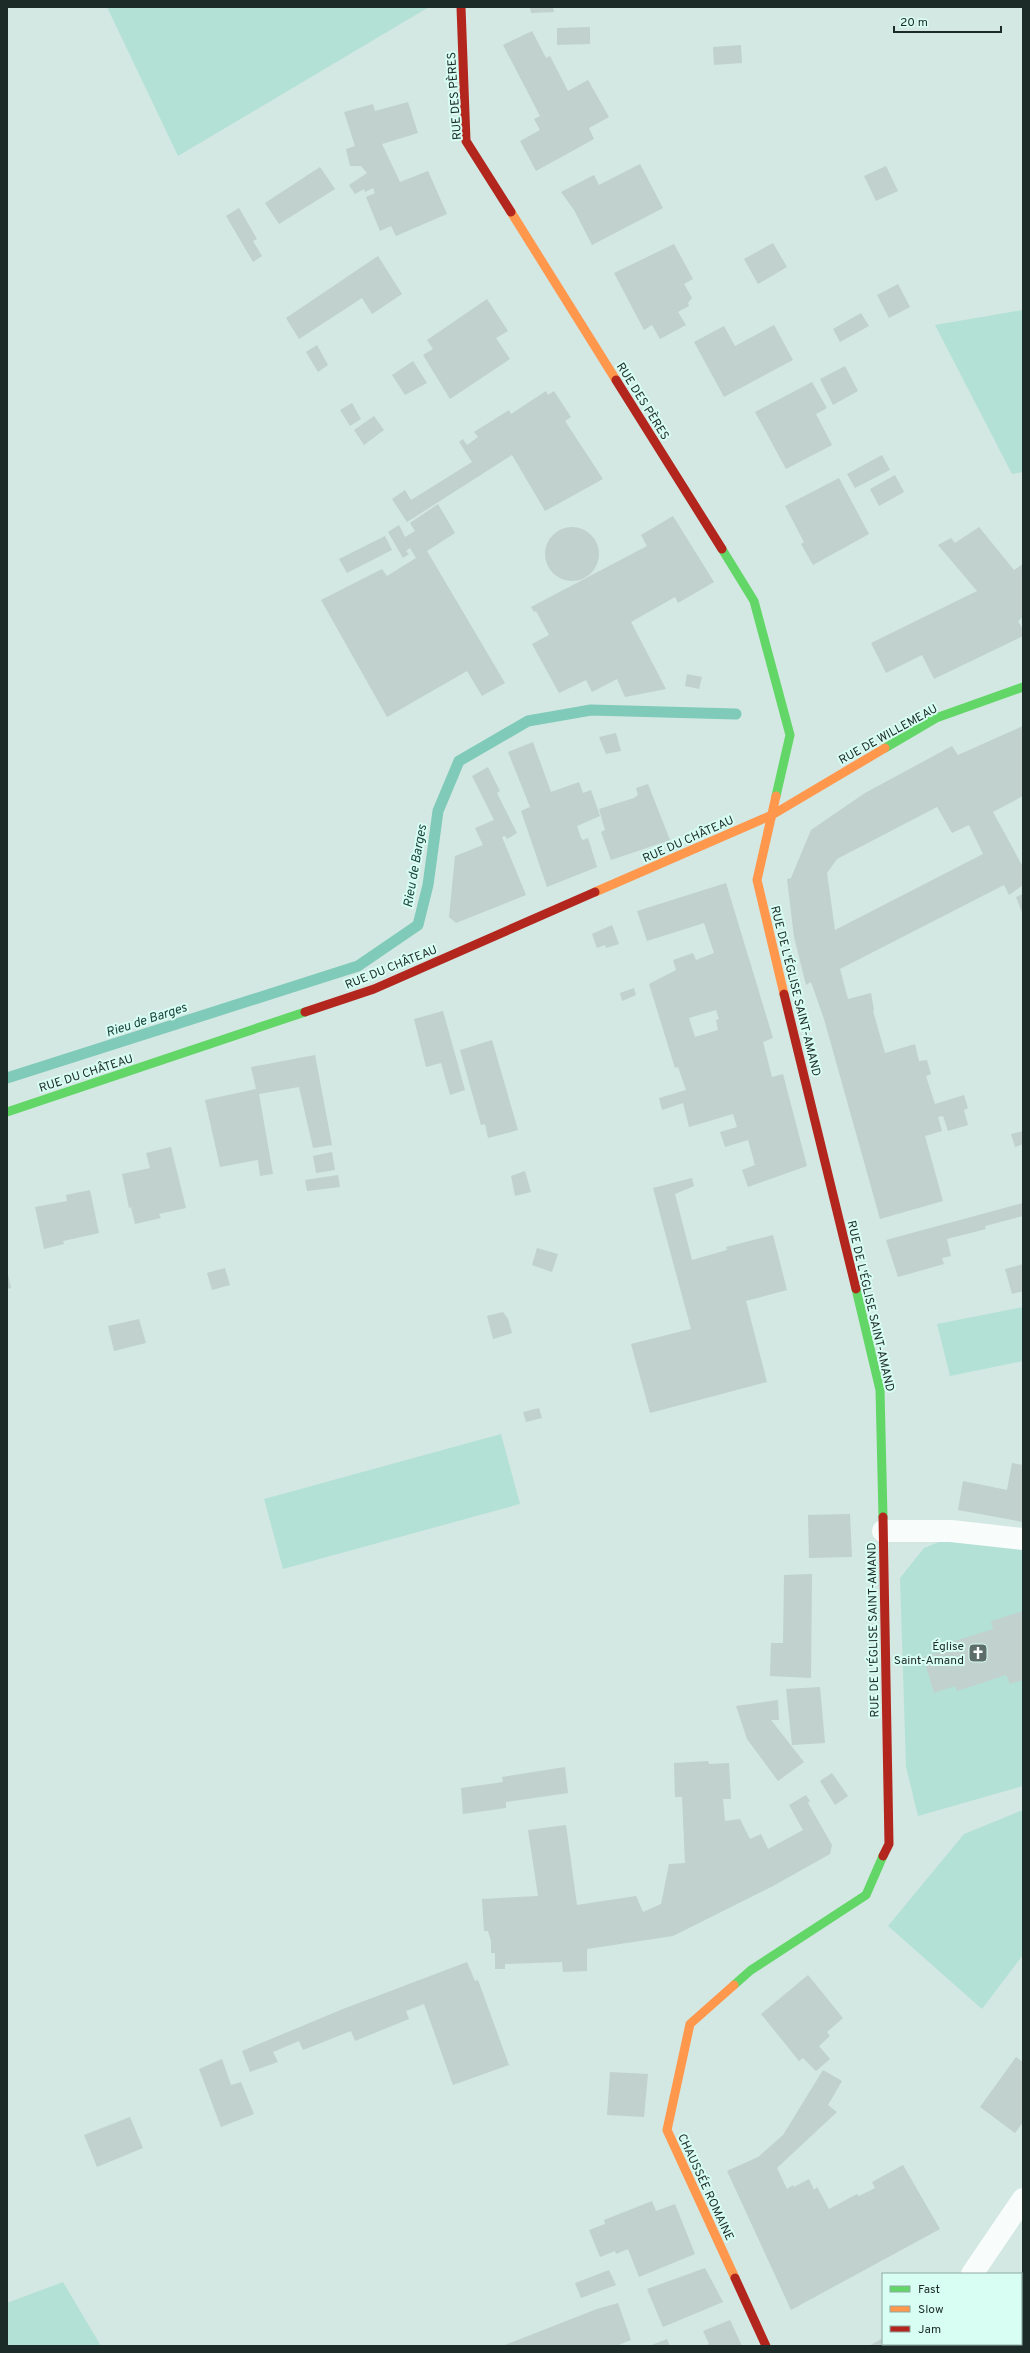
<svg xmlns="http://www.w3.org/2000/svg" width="1030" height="2353" font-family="Overpass,sans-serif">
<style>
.green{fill:#b4e1d5}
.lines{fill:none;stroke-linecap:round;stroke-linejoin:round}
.stream{stroke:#7fcab8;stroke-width:11}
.building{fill:#c1d1cd;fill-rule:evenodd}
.street{stroke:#f8fcfb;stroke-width:22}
.fast{stroke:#63d668;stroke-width:9}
.slow{stroke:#ff974d;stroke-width:9}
.jam{stroke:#b3261e;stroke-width:9}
.labels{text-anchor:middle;stroke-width:4;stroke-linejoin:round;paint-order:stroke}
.street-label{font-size:12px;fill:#1d2b28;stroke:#d8fef3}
.poi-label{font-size:12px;fill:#1d2b28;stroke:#d8fef3;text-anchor:end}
.water-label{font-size:13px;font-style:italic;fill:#1b473d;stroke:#d8fef3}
</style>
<rect width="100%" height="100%" fill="#d3e8e2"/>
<g class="green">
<path d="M107,7H429L178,156Z"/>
<path d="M1023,310V472L1012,474L935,325Z"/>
<path d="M1023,1307V1361L950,1376L937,1324Z"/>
<path d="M501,1434L520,1504L283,1569L264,1499Z"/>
<path d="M949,1538L1023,1548V1786L918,1816L906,1767L900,1578L924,1548Z"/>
<path d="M1023,1810V1955L982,2009L888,1926L964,1834Z"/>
<path d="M63,2282L101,2346H7V2303Z"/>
</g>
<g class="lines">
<path class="stream" d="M7,1078L358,966L418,925L428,885L438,811L459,761L528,721L591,710L736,714"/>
</g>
<g class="building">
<path d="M530,7H553L554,12L531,13Z"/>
<path d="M590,27V44L557,45V28Z"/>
<path d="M532,31L546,58L550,56L568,91L588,80L609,117L589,128L594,139L536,171L520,141L540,130L534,119L540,116L503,45Z"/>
<path d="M741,45L742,63L714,65L713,47Z"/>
<path d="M408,102L418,133L382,144L400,182L428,171L447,214L396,236L391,226L380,231L366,197L375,193L373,188L365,192L364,189L355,194L349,185L367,173L361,166H350L346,149L355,146L344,112L373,104L375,111Z"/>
<path d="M640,164L663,208L592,245L574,210L561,192L594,175L599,185Z"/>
<path d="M886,166L898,191L876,201L864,176Z"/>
<path d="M320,167L335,189L279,224L265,203Z"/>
<path d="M239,208L257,239L253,241L262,256L253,262L226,216Z"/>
<path d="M773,243L787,267L758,284L744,259Z"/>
<path d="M674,244L693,279L684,284L692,298L688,303L689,306L678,312L686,325L660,339L652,325L644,330L614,273Z"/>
<path d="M378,256L402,294L372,314L362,298L299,339L286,318Z"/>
<path d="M898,284L910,307L889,318L877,295Z"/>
<path d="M487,299L508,331L496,338L510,359L450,399L423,355L433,349L427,340Z"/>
<path d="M861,313L869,326L840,342L833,329Z"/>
<path d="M774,325L793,360L724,397L694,342L724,326L735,346Z"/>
<path d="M317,345L328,365L318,372L306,352Z"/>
<path d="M413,361L427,383L405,395L392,375Z"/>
<path d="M845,366L858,391L833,405L820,379Z"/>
<path d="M812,382L827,408L816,414L832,445L786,469L755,412Z"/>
<path d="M546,391L548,395L554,391L571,417L565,421L603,479L545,511L512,455L407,522L392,499L405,490L411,500L472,462L459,442L463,439L467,445L478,437L474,432L509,410L511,414Z"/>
<path d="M352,403L361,419L350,426L340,410Z"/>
<path d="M374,416L384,430L364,445L354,430Z"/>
<path d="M882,455L890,470L855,488L847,474Z"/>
<path d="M895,475L904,492L879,506L870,489Z"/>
<path d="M839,478L869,534L813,565L801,544L804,542L785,506Z"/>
<path d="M438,504L455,533L427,551L505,683L482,696L467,671L387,717L321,600L382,569L387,576L416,558L410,548L406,551L409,554L403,558L388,532L399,525L405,537L415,531L410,523Z"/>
<path d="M673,516L714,582L678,603L675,597L631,622L666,689L625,697L617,679L592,692L586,680L559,693L532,644L549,635L536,611L534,612L531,607L647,546L641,535Z"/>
<path d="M979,527L1014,570L1023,564V617L1018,621L1023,630V636L934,679L922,655L886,673L871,643L977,591L938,545L951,538L955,543Z"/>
<circle cx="572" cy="554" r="27"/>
<path d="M385,536L392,550L347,573L339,559Z"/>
<path d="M687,674L702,677L699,689L685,686Z"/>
<path d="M1023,726V796L993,812L1023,867V885L1009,895L1004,885L840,969L848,999L871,993L874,1010L873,1011L885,1053L915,1044L919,1061L927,1060L931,1074L926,1076L935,1104L964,1095L968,1108L964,1110L968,1125L948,1131L943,1116L938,1117L942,1131L925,1136L943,1201L880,1219L824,1019L811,982L806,985L794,937L787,879L791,878L811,830L865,793L952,746L958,755ZM937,807L952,833L969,825L983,854L835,930L827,873L837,859Z"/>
<path d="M616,733L621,751L606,754L599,737Z"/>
<path d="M533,742L551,792L579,782L583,793L591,790L600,816L577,826L581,838L583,840L588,838L597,867L547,887L521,811L530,807L508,752Z"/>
<path d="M488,767L500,791L497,793L517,833L507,839L505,836L502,837L526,895L456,923L449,917L455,856L483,845L475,828L494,820L472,776Z"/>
<path d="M648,784L670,840L611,860L601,832L605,830L599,809L634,798L638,795L636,788Z"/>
<path d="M726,883L773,1038L763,1042L772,1077L783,1074L807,1166L748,1187L742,1170L755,1165L748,1140L725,1147L720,1132L737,1127L733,1114L689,1127L683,1103L662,1110L659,1098L686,1090L678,1067L675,1068L649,984L676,970L673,960L693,953L696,960L714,953L704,923L647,941L637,911ZM716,1010L719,1019L716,1020L718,1030L695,1037L689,1018Z"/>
<path d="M1023,894V915L1016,897Z"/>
<path d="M612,925L619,944L606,948L605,945L597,948L592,934Z"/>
<path d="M634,988L636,995L622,1001L620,993Z"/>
<path d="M443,1011L465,1090L450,1095L441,1063L426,1067L414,1019Z"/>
<path d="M492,1040L518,1130L488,1138L485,1124L481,1125L460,1050Z"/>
<path d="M315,1055L332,1145L313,1148L299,1087L259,1094L273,1174L260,1176L258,1160L220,1167L205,1100L256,1089L251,1067Z"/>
<path d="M1023,1131V1144L1015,1147L1011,1134Z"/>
<path d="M171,1147L186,1208L159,1214L161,1218L135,1224L131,1207L129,1208L122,1174L150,1168L146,1153Z"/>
<path d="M332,1152L335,1170L316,1173L313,1156Z"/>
<path d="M525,1171L531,1192L515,1196L511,1176Z"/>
<path d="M338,1175L340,1187L307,1191L305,1180Z"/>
<path d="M692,1178L694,1186L675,1194L692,1260L727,1250L726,1247L773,1235L787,1290L746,1301L767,1382L650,1413L631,1344L691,1329L653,1188Z"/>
<path d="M90,1190L99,1233L63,1241L64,1244L44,1249L35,1207L67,1201L66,1195Z"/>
<path d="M1023,1203V1216L985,1226L986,1229L947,1239L951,1256L942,1258L944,1264L898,1277L886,1240Z"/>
<path d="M537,1248L558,1254L552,1272L532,1265Z"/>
<path d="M1023,1264V1291L1012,1294L1005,1269Z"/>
<path d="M225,1268L230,1285L212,1290L207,1273Z"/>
<path d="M7,1270L11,1288L7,1289Z"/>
<path d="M503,1312L508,1319L512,1333L493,1339L487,1316Z"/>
<path d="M139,1319L146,1343L114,1351L108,1326Z"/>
<path d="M539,1408L542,1418L526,1422L523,1412Z"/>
<path d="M1012,1463L1023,1465V1522L958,1510L963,1481L1007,1490Z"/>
<path d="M850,1514L852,1557L809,1558L808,1515Z"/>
<path d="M812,1574L811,1678L770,1676L771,1643H783L784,1575Z"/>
<path d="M1023,1611V1680L1010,1684L1006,1675L957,1691L955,1686L934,1693L923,1657L944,1650L942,1645L993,1629L991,1621Z"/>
<path d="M820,1687L825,1743L792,1745L786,1689Z"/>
<path d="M778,1700L779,1720H771L804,1762L778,1781L747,1739L736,1706Z"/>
<path d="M708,1761L709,1764L729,1763L731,1799H723L725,1821L740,1819L750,1839L761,1834L768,1849L803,1830L789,1805L806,1795L810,1801L808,1803L832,1845L830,1854L773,1886L673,1936L587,1949V1971L563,1972L562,1962L505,1964V1969H495V1953H491V1941L488,1931H484L482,1899L538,1896L528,1830L566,1825L577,1905L636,1896L643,1912L661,1904L669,1864L685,1863L682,1797H675L674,1763Z"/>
<path d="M565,1767L568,1793L506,1802V1808L463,1814L461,1788L503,1782L502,1777Z"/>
<path d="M832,1773L848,1796L835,1805L820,1781Z"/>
<path d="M467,1962L475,1981L478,1980L509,2065L453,2085L424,2004L406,2011L409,2019L355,2041L351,2031L303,2050L299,2041L273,2052L278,2062L250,2072L242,2051L343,2009Z"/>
<path d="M808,1975L843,2018L827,2032L830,2036L819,2046L830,2059L816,2071L803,2058L799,2061L761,2014Z"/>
<path d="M1016,2057L1023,2062V2122L1015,2133L980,2107Z"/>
<path d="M222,2059L231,2085L241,2082L254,2114L221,2127L199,2069Z"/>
<path d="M823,2070L842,2081L828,2105L837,2112L777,2168L787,2189L793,2185L794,2187L809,2179L814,2190L817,2187L829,2209L857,2194L859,2196L875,2188L872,2182L903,2165L940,2229L791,2310L727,2171L758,2157L783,2135Z"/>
<path d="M610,2072L648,2074L644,2117L607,2115Z"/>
<path d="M130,2117L143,2148L97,2167L84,2135Z"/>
<path d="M652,2201L656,2211L675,2204L695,2254L639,2277L628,2249L616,2254L615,2251L600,2257L589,2230L605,2224L604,2220Z"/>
<path d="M705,2268L723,2302L663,2327L647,2289Z"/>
<path d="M609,2270L616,2285L581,2298L575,2283Z"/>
<path d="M618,2303L631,2340L616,2346H502L597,2309Z"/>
<path d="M730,2320L742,2346H705L709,2344L703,2331Z"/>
<path d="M1023,2336V2346H958L960,2344H1021Z"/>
<path d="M883,2338V2344H909L910,2346H869Z"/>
<path d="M667,2339L670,2346H649Z"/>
</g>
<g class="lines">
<g class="street">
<path d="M883,1531H951L1023,1539"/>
<path d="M972,2274L1023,2199"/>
<path d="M935,2346L936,2344"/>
</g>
<g class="fast">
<path d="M722,549L754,601L790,735L776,796"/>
<path d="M885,748L936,718L1023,687"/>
<path d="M7,1112L305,1012"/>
<path d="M856,1289L880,1390L883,1517"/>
<path d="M734,1985L751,1970L866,1895L883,1856"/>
</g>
<g class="slow">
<path d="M511,212L616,380"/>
<path d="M776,796L757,880L784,994"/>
<path d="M595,892L772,815L885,748"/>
<path d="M734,1985L690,2024L667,2130L735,2278"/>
</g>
<g class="jam">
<path d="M461,7L466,141L511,212"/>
<path d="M616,380L722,549"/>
<path d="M784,994L856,1289"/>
<path d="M305,1012L374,989L595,892"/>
<path d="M883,1517L889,1844L883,1856"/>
<path d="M735,2278L766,2346"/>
</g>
</g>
<defs>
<symbol id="church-square" viewBox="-11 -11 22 22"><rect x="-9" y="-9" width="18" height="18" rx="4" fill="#5d6d69" stroke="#d8fef3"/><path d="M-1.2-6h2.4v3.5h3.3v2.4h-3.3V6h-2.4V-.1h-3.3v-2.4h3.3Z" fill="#fff"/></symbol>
</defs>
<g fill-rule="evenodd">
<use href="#church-square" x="967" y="1642" width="22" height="22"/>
</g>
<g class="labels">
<g class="street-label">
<text transform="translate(454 96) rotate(-94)" y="4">RUE DES PÈRES</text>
<text transform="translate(643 401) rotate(58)" y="4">RUE DES PÈRES</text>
<text transform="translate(888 734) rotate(-29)" y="4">RUE DE WILLEMEAU</text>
<text transform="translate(688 839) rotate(-24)" y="4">RUE DU CHÂTEAU</text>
<text transform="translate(391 967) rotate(-22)" y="4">RUE DU CHÂTEAU</text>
<text transform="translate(796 991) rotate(76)" y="4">RUE DE L'ÉGLISE SAINT-AMAND</text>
<text transform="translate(86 1073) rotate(-18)" y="4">RUE DU CHÂTEAU</text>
<text transform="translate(871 1306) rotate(77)" y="4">RUE DE L'ÉGLISE SAINT-AMAND</text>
<text transform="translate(873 1630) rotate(-91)" y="4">RUE DE L'ÉGLISE SAINT-AMAND</text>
<text transform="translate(706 2187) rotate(65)" y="4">CHAUSSÉE ROMAINE</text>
</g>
<g class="poi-label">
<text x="964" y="1650">Église<tspan x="964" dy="14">Saint-Amand</tspan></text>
</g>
<g class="water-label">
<text transform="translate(414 866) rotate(-80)" y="5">Rieu de Barges</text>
<text transform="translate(146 1019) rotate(-18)" y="5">Rieu de Barges</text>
</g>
</g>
<rect width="1030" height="2353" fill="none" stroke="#1d2b28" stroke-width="16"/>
<rect x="882" y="2273" width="140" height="72" fill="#d8fef3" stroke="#8daaa2"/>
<rect x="890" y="2286" width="20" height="6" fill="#63d668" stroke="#8daaa2"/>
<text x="918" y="2293" font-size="12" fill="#1d2b28">Fast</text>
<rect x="890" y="2306" width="20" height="6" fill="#ff974d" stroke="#8daaa2"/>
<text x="918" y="2313" font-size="12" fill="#1d2b28">Slow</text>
<rect x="890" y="2326" width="20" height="6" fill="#b3261e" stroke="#8daaa2"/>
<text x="918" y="2333" font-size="12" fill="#1d2b28">Jam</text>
<path d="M894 26v6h107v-6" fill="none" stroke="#1d2b28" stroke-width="2"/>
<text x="900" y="26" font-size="12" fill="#1d2b28" stroke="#d8fef3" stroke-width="3" paint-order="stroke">20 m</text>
</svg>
